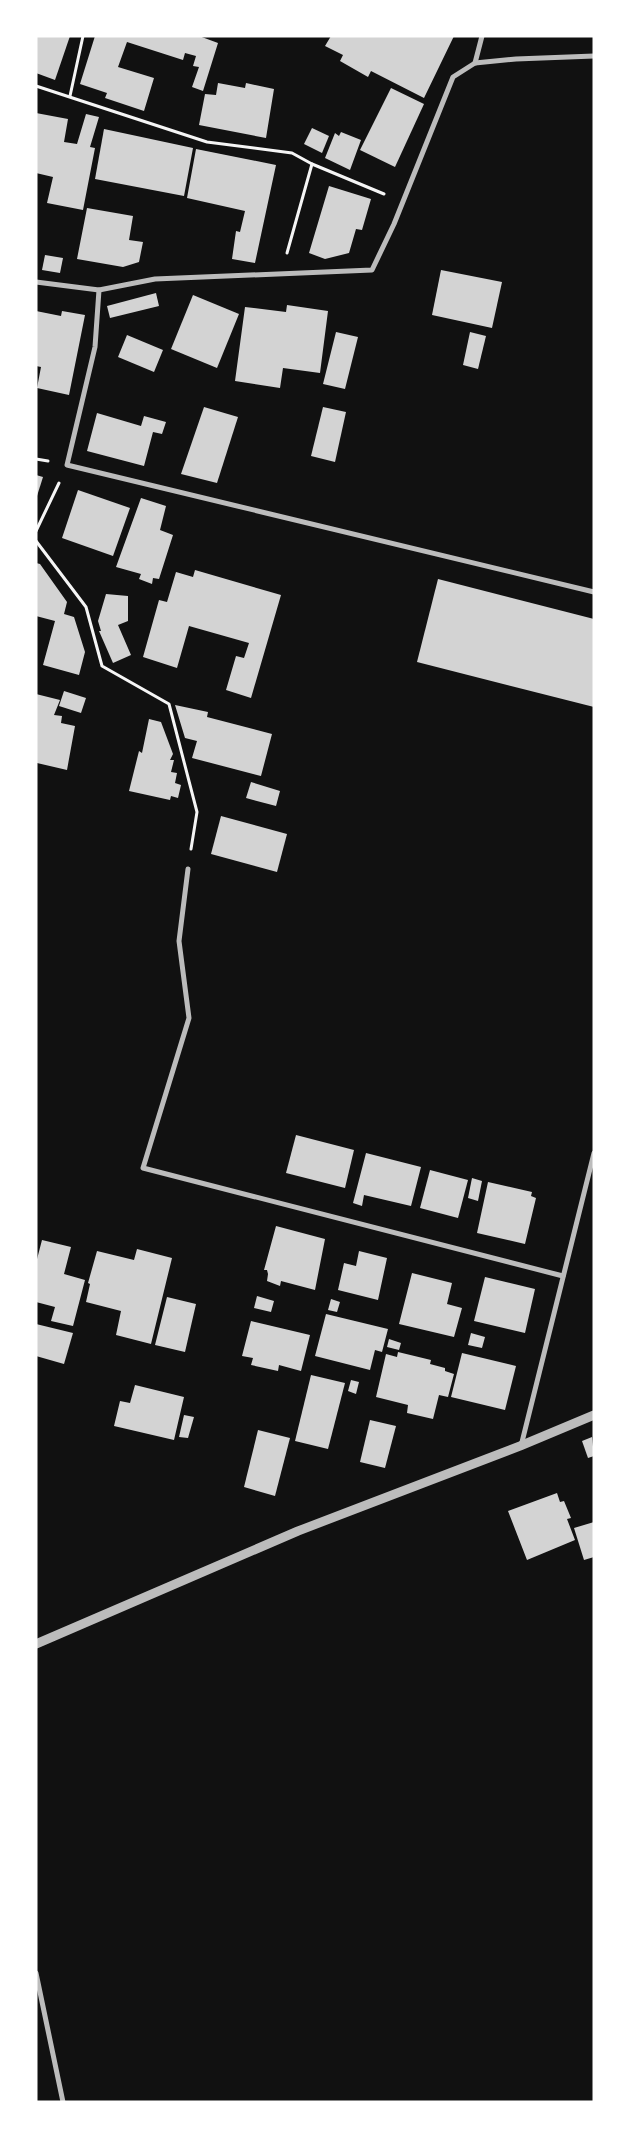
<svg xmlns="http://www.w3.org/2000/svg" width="630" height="2138" font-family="'Source Sans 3',sans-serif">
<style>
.building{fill:#d3d3d3}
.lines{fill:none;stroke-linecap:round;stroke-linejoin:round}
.path{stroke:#f5f5f5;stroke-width:3}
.minor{stroke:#bcbcbc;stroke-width:5}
.tertiary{stroke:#bcbcbc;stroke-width:9}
</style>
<rect width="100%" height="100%" fill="#111"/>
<g class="building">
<path d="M37,36H70L55,80L36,73Z"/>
<path d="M95,36H199L218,43L203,91L192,87L199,67L193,66L196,56L185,53L183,60L127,42L118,67L154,78L144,111L105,98L107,93L80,84Z"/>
<path d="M331,36H454L424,98L371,71L368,77L340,61L343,55L325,46Z"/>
<path d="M218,83L245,88L246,83L274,89L266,138L199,125L205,94L216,95Z"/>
<path d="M391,88L424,104L395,167L360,150Z"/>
<path d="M36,113L68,119L64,142L77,144L86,114L99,117L90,147L95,148L83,210L47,203L53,177L36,173Z"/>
<path d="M312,128L329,136L322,153L304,144Z"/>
<path d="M104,129L193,148L184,196L95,179Z"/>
<path d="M341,132L361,140L350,170L325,158L335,133L339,136Z"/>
<path d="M196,149L276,165L255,263L232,259L236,231L240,232L245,211L187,198Z"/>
<path d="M329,186L371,199L362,230L356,229L349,253L325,259L309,253Z"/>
<path d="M87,208L133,216L129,240L143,242L139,262L123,267L77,259Z"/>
<path d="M45,255L63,258L60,273L42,270Z"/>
<path d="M441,270L502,282L492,328L432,315Z"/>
<path d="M156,293L159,306L110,318L107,306Z"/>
<path d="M193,295L239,314L217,368L171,349Z"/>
<path d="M287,305L328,311L320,373L283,368L280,388L235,381L245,307L286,312Z"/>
<path d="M36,311L61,316L62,311L85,315L69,395L37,388L41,367L36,366Z"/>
<path d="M336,332L358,337L345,389L323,384Z"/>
<path d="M470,332L486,336L478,369L463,365Z"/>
<path d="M127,335L163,350L154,372L118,357Z"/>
<path d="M204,407L238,417L217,483L181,474Z"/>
<path d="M323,407L346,412L335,462L311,456Z"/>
<path d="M97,413L141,426L144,416L166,422L162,434L153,432L144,466L87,451Z"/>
<path d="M36,475L43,477L37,496H36Z"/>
<path d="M78,490L130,508L113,556L62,538Z"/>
<path d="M141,498L166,506L160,530L173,535L159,579L153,578L152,584L139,579L141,574L116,567Z"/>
<path d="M36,563L40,564L67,602L64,614L74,617L85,652L79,675L43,665L55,621L36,616Z"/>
<path d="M195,570L281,595L251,698L226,690L236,656L244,658L249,643L189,626L177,668L143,657L159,600L167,602L176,572L193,577Z"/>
<path d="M438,579L594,619V707L417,662Z"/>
<path d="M106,594L128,596V621L118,625L131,655L113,663L99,631H101L98,621Z"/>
<path d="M64,691L86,698L81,713L59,706Z"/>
<path d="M36,694L60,700L54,715L62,716L61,723L75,726L67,770L37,763Z"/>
<path d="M175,705L208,712L207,717L272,734L261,776L192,758L197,741L185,738Z"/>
<path d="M149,719L161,722L173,754L170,760H174L171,772L177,773L175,783L181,785L178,798L171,796L170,800L129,791L139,751L142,753Z"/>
<path d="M251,782L280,791L276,806L246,798Z"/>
<path d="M221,816L287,834L277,872L211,854Z"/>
<path d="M296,1135L354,1150L345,1188L286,1173Z"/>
<path d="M366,1153L421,1167L411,1206L364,1195L362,1206L353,1203Z"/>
<path d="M430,1170L468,1180L458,1218L420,1208Z"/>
<path d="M472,1178L482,1181L478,1201L468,1198Z"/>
<path d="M488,1182L532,1192L531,1196L536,1198L525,1244L477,1233Z"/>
<path d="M276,1226L325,1239L315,1290L281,1281L280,1286L267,1281L268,1274L267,1270H264Z"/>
<path d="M42,1240L71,1247L64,1274L85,1280L73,1326L51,1321L55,1307L36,1302V1263Z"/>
<path d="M137,1249L172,1258L151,1344L116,1335L121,1311L86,1302L90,1284L88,1283L97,1251L134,1260Z"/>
<path d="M359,1251L387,1258L378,1300L338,1290L344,1263L356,1266Z"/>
<path d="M412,1273L452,1283L447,1304L462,1308L454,1337L399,1324Z"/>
<path d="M485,1277L535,1289L525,1333L474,1321Z"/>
<path d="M257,1296L274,1301L271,1312L254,1308Z"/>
<path d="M167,1297L196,1304L185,1352L155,1345Z"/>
<path d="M331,1299L340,1302L337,1312L328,1310Z"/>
<path d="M326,1314L388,1329L382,1352L375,1350L370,1370L315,1356Z"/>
<path d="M251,1321L310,1335L301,1371L279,1365L278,1371L251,1365L253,1358L242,1356Z"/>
<path d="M36,1324L73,1333L64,1364L36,1356Z"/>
<path d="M471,1333L485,1337L482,1348L468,1345Z"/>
<path d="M389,1339L401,1343L399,1350L387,1347Z"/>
<path d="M398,1352L431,1360L430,1364L445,1368V1371L454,1374L448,1397L439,1395L433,1419L407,1413L408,1405L376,1397L386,1354L397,1357Z"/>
<path d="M462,1353L516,1366L505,1410L451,1397Z"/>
<path d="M311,1375L345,1383L328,1449L295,1441Z"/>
<path d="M351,1380L359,1382L356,1394L348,1391Z"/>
<path d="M135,1385L184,1397L174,1440L114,1426L120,1401L130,1403Z"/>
<path d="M184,1415L194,1417L188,1438L179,1437Z"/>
<path d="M370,1420L396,1426L385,1468L360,1462Z"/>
<path d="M258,1430L290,1438L275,1496L244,1487Z"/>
<path d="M592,1437L594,1456L588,1458L582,1441Z"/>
<path d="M557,1493L560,1502L564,1501L571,1518L567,1519L575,1540L527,1560L508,1511Z"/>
<path d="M594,1522V1557L584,1560L574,1528Z"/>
</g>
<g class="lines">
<g class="path">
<path d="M36,86L207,142L292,153L312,164L384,194"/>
<path d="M70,96L83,36"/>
<path d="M287,253L312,164"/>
<path d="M36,459L48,461"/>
<path d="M36,531L59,483"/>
<path d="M36,541L86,607L102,666L169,704L197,812L191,849"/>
</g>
<g class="minor">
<path d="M475,63L482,36"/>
<path d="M36,282L99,290L155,279L372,270L394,224L453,77L475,63L516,59L594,56"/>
<path d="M99,290L95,347L67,465L594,592"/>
<path d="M188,869L179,941L189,1018L143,1168L563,1276"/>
<path d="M521,1446L594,1153"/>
<path d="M36,1973L63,2102"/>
</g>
<path class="tertiary" d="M36,1644L298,1531L520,1446L594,1415"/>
</g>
<rect width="630" height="2138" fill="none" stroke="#ffffff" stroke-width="75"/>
</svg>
